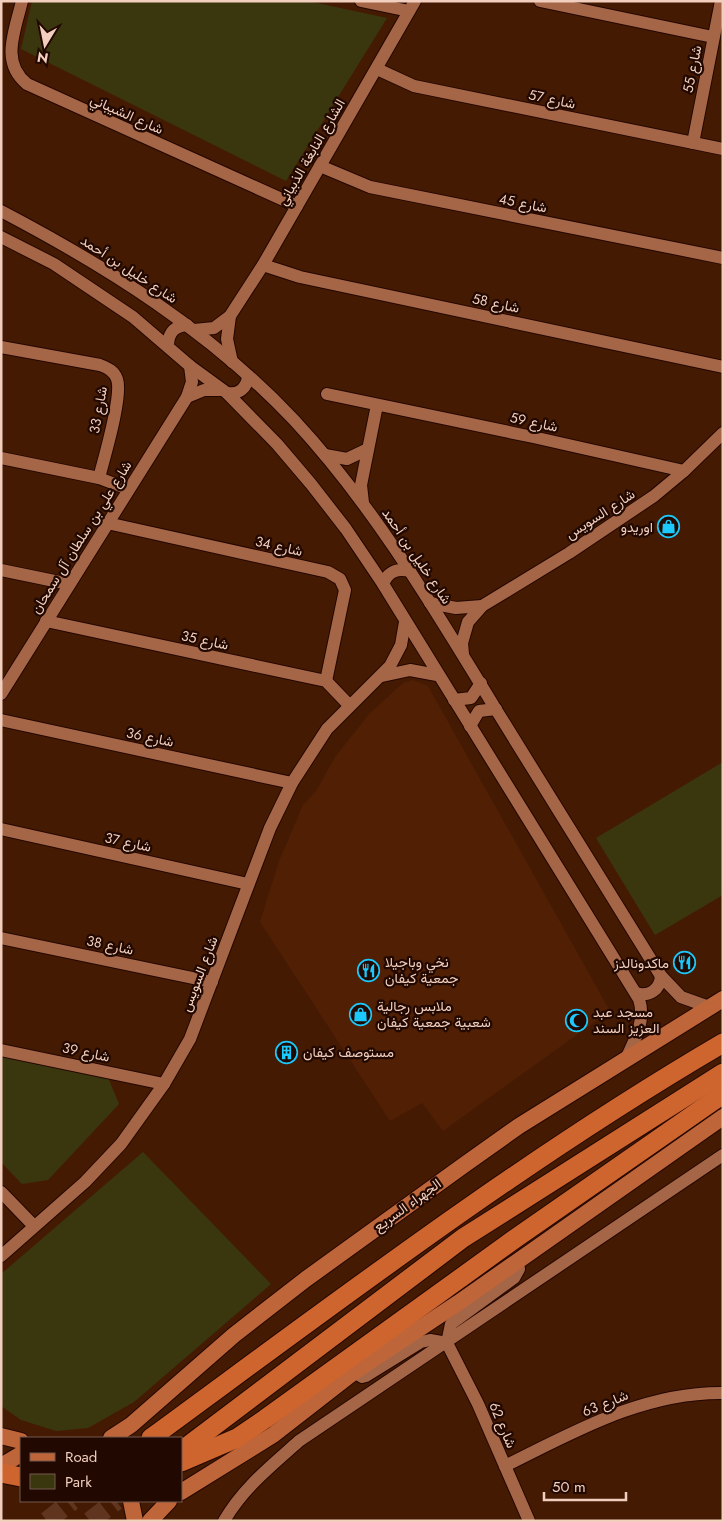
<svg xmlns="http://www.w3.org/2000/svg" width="724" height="1522" font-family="Jost,Vazirmatn,sans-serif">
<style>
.built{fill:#501f04}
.green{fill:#3a370f}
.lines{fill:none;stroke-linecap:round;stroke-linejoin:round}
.highway-tunnel{stroke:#5f351f;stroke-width:19;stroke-dasharray:19 9;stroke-linecap:butt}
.minor-casing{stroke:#240700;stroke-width:14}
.major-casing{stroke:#240700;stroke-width:18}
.highway-casing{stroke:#240700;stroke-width:21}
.minor{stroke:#a56648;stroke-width:12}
.major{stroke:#be6539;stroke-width:16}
.highway{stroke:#ce652f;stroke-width:19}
.labels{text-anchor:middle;stroke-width:4.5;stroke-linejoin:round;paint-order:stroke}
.street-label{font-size:14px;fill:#f2cebe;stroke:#210901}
.poi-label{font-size:14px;fill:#f2cebe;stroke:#210901;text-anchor:start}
</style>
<rect width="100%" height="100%" fill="#451a03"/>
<path class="built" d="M413,680L428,686L610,1011L443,1131L422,1103L390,1121L260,922L279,861L303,805L316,791L335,757L370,713L403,683Z"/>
<g class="green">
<path d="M32,1H308L387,18L286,181L21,49Z"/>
<path d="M723,762V895L655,935L596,838Z"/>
<path d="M1,1055L107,1075L119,1104L48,1180L22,1184L1,1162Z"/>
<path d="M143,1152L271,1284L134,1402L88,1428L56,1431L21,1420L1,1406V1274Z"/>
</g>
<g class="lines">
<g class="highway-tunnel">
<path d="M47,1521L72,1501"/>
<path d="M90,1521L116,1501"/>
</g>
<defs>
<g id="minor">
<path d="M22,1C15,31 0,62 27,84L297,206"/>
<path d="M361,1L409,11"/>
<path d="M540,1L713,37"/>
<path d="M377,69L414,86L723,149"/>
<path d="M693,143L721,1"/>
<path d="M320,166L370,187L723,258"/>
<path d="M1,211C108,267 211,332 294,420C374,506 434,608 495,708C550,797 606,886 661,976L681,997L709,1007"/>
<path d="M1,237L54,264L133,317L190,366L227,393L277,444L311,484L346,529L383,584L639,999C646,1021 635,1039 626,1059"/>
<path d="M263,265L300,277L723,367"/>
<path d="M230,316L227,339L232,362"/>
<path d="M194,330L214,328L230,316L263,265L415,1"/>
<path d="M168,344C169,332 175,326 187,325"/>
<path d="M1,347L100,365C108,368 114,371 117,379C123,396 104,458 99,478"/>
<path d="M227,393C239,395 247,388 248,376"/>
<path d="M327,394L533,437L684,471"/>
<path d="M187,397L204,390H222"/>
<path d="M325,455L347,459L368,449"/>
<path d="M1,458L99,478L128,489"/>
<path d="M363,503L361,485L377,405"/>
<path d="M107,523L328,572L340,579L345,590L326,681"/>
<path d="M1,570L69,584"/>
<path d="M383,584C388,572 396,568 410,571"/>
<path d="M430,603L456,608L482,606"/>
<path d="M46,621L326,681L349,705"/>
<path d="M463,654L462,643L468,622L482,606L569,553L654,496L684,471L723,433"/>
<path d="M382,676L410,670L437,675"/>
<path d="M1,694L187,397L192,382L190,366"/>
<path d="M454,700L471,698L481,683"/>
<path d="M1,720L292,783"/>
<path d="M470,726L479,711L496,709"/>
<path d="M1,829L248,884"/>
<path d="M1,938L212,982"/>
<path d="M636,993C649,997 660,990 661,976"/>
<path d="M1,1050L164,1084"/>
<path d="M1,1192L34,1226"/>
<path d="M1,1256L85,1182L121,1144L164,1084L190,1039L270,828L292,783L327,729L390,666L401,645L405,622"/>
<path d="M517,1262L519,1269L514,1278L451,1324L447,1343L478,1404L529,1521"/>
<path d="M354,1372L362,1377L366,1376L421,1342L430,1340L447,1343"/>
<path d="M505,1466C574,1432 643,1392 723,1393"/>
<path d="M224,1521C243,1488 271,1466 299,1441L723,1155"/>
</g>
<g id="major">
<path d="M1,1436L21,1441"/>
<path d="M111,1438L131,1425L234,1335L306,1279L464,1165L519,1126L723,999"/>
<path d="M1,1466L21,1454"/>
<path d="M181,1492L273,1435L354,1372L458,1303L723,1117"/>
<path d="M131,1501L135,1521"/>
<path d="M150,1521L169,1501"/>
</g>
<g id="highway">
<path d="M151,1438C338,1301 523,1160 723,1043"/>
<path d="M181,1451L463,1238L723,1073"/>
<path d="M181,1462L237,1438L265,1419L516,1238L723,1094"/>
<path d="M1,1473L21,1477"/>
</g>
</defs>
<use href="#minor" class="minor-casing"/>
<use href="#major" class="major-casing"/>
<use href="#highway" class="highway-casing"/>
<use href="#minor" class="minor"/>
<use href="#major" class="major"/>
<use href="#highway" class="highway"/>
</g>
<defs>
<symbol id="shop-ring" viewBox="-11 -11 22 22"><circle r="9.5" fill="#210901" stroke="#1bc9fc" stroke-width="1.5"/><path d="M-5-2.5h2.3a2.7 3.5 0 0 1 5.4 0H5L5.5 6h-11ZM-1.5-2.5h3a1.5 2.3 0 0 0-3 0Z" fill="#1bc9fc"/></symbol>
<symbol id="restaurant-ring" viewBox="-11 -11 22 22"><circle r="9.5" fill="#210901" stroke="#1bc9fc" stroke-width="1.5"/><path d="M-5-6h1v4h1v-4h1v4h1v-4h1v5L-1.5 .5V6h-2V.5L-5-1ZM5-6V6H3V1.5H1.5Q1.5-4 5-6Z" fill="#1bc9fc"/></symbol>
<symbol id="mosque-ring" viewBox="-11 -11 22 22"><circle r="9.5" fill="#210901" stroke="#1bc9fc" stroke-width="1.5"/><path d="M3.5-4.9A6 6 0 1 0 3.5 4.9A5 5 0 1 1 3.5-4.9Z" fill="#1bc9fc"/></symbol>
<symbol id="building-ring" viewBox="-11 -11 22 22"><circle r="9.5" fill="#210901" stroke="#1bc9fc" stroke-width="1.5"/><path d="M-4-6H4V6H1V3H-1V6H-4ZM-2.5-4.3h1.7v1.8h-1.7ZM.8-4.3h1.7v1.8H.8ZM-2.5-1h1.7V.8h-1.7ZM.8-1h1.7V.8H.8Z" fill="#1bc9fc"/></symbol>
</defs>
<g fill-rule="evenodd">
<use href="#shop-ring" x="656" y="514" width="25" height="25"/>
<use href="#restaurant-ring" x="672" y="950" width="25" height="25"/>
<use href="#restaurant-ring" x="356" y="958" width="25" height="25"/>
<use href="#shop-ring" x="348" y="1002" width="25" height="25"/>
<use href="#mosque-ring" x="564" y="1008" width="25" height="25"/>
<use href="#building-ring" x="274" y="1040" width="25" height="25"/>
</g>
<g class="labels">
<g class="street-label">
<text transform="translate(692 69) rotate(-79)" y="5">شارع 55</text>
<text transform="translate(552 99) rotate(12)" y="5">شارع 57</text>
<text transform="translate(127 114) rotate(24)" y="5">شارع الشيباني</text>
<text transform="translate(311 152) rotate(-60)" y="5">الشارع النابغة الذبياني</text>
<text transform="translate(523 203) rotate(11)" y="5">شارع 45</text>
<text transform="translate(129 269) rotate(33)" y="5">شارع خليل بن أحمد</text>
<text transform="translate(496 303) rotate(12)" y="5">شارع 58</text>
<text transform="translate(98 410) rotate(-80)" y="5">شارع 33</text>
<text transform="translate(534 422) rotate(12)" y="5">شارع 59</text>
<text transform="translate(600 514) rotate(-33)" y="5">شارع السويس</text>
<text transform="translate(81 537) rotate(-58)" y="5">شارع علي بن سلطان آل سمحان</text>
<text transform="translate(279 546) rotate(13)" y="5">شارع 34</text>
<text transform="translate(417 556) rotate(56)" y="5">شارع خليل بن أحمد</text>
<text transform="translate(205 640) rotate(12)" y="5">شارع 35</text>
<text transform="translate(150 737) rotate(12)" y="5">شارع 36</text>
<text transform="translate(128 842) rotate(12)" y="5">شارع 37</text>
<text transform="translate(110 945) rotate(12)" y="5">شارع 38</text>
<text transform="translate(199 974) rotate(-69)" y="5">شارع السويس</text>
<text transform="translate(86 1052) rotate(12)" y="5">39 شارع</text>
<text transform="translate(407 1205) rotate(-36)" y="5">الجهراء السريع</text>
<text transform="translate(605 1403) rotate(-22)" y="5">شارع 63</text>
<text transform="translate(503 1425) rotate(67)" y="5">شارع 62</text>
</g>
<g class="poi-label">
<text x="653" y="532" text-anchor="end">اوريدو</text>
<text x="385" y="967">نخي وباجيلا<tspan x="385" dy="16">جمعية كيفان</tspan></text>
<text x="669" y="968" text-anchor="end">ماكدونالدز</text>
<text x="377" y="1011">ملابس رجالية<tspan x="377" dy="16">شعبية جمعية كيفان</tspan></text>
<text x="593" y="1017">مسجد عبد<tspan x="593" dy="16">العزيز السند</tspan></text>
<text x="303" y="1057">مستوصف كيفان</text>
</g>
</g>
<rect width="724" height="1522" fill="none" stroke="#f2cebe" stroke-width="5"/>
<rect x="20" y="1437" width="162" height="65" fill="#210901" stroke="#75584d"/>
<rect x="30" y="1453" width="25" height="8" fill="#be6539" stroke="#75584d"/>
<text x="65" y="1462" font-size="15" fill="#f2cebe">Road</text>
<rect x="30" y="1474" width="25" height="15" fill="#3a370f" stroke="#75584d"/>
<text x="65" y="1487" font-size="15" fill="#f2cebe">Park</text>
<g transform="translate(45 45) rotate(190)" stroke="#210901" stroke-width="4" paint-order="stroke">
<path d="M0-4L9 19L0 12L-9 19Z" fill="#f2cebe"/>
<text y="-8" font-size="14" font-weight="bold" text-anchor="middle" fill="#f2cebe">N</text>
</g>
<path d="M544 1492v8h82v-8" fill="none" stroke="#f2cebe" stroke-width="2.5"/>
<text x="552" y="1492" font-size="15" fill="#f2cebe" stroke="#210901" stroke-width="4" paint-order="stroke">50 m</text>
</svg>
